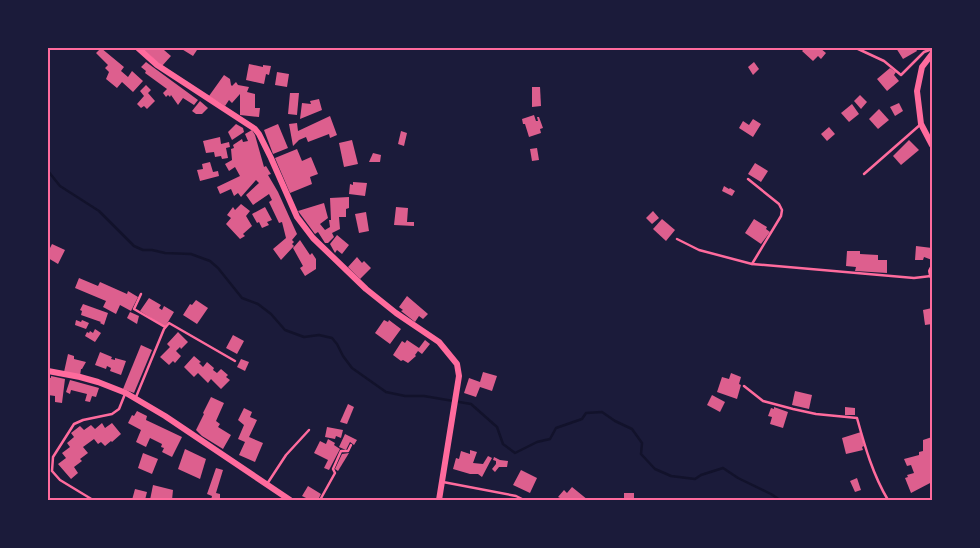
<svg xmlns="http://www.w3.org/2000/svg" width="980" height="548" font-family="Lato,sans-serif">
<style>
.lines{fill:none;stroke-linecap:round;stroke-linejoin:round}
.stream{stroke:#12122b;stroke-width:2.5}
.building{fill:#dd5f8e}
.service{stroke:#ff6b9d;stroke-width:2.5}
.tertiary{stroke:#ff6b9d;stroke-width:6}
.neatline{fill:none;stroke:#ff6b9d;stroke-width:2}
</style>
<rect width="100%" height="100%" fill="#1b1b3a"/>
<g class="lines">
<path class="stream" d="M48,171L60,186L99,211L134,246L143,250H152L165,253L191,254L210,261L218,268L242,298L258,304L271,314L285,330L304,337L319,335L332,338L337,344L343,356L352,368L386,392L405,396H424L471,404L497,427L503,444L515,453L537,442L550,439L556,428L582,419L586,413L602,412L615,421L632,429L642,443L641,454L655,469L671,476L695,479L701,475L723,468L738,478L771,494L780,500"/>
</g>
<g class="building">
<path d="M101,48L124,67L121,71L128,77L132,71L143,81L133,92L122,82L117,88L106,79L109,72L105,68L108,65L96,53Z"/>
<path d="M145,48H166L164,50L171,56L162,66L143,49Z"/>
<path d="M180,48H194L197,50L193,56Z"/>
<path d="M805,48H820L826,53L821,59L818,56L813,61L802,51Z"/>
<path d="M896,48H919L916,49L917,51L903,59Z"/>
<path d="M146,62L198,100L194,105L183,98L178,105L171,95L170,97L168,95L166,97L163,93L167,89L145,73L146,71L141,67Z"/>
<path d="M754,62L759,69L753,75L748,67Z"/>
<path d="M249,64L263,67V65L271,66L269,75L266,74L264,84L246,80Z"/>
<path d="M890,68L896,72L894,75L899,81L887,91L877,79Z"/>
<path d="M277,72L289,74L287,87L275,85Z"/>
<path d="M224,75L230,79L231,85L232,86L236,82L238,85L249,87L247,92L255,94V108H260L259,117L240,115V94L232,103L229,100L225,106L209,96Z"/>
<path d="M146,85L151,90L148,93L155,101L147,109L144,106L141,108L137,104L144,96L140,91Z"/>
<path d="M532,87H540L541,106L532,107Z"/>
<path d="M290,93H299L297,115L288,114Z"/>
<path d="M860,95L867,102L861,109L854,101Z"/>
<path d="M319,99L322,110L300,119L302,103L311,104L310,101Z"/>
<path d="M200,101L208,108L202,114H196L192,111Z"/>
<path d="M899,103L903,111L895,116L890,107Z"/>
<path d="M852,104L859,114L849,122L841,113Z"/>
<path d="M879,109L889,120L878,129L869,119Z"/>
<path d="M534,115L536,121H538L537,117H539L543,128L540,129L541,133L529,137L525,124H523L522,119Z"/>
<path d="M330,116L337,135L330,138L329,134L308,142L306,137L299,140L293,146L289,124L297,123L298,131Z"/>
<path d="M753,119L761,124L753,137L739,128L743,121L749,125Z"/>
<path d="M236,124L243,128L244,132L232,140L228,132Z"/>
<path d="M278,124L288,148L273,154L264,130Z"/>
<path d="M829,127L835,134L827,141L821,134Z"/>
<path d="M252,130L255,135L264,167L266,166L271,174L268,175L278,192L297,234L292,240L294,242L292,244L294,246L281,260L273,249L286,238L282,222L279,223L269,202L272,200L269,194L253,205L246,195L259,183L256,180L241,197L238,193L234,196L231,189L220,194L217,187L240,176L235,167L229,171L225,164L232,160L231,149L234,148L233,145L242,139L243,142L248,141L245,134Z"/>
<path d="M401,131L407,133L404,146L398,144Z"/>
<path d="M220,137L221,144L229,142L230,147L226,148L228,158L222,159L221,156L215,157L214,152L206,153L203,141Z"/>
<path d="M352,140L358,164L344,167L339,143Z"/>
<path d="M909,140L919,150L901,165L893,156Z"/>
<path d="M537,148L539,160L532,161L530,149Z"/>
<path d="M297,149L302,161L311,157L318,174L310,177L312,184L290,193L275,158Z"/>
<path d="M373,153L381,155L380,162H369Z"/>
<path d="M210,162L213,172L218,171L219,176L200,181L197,170L203,169L202,164Z"/>
<path d="M755,163L768,171L761,182L748,174Z"/>
<path d="M353,182L367,183L365,196L349,194L350,184L353,185Z"/>
<path d="M724,186L729,189L730,188L735,191L732,196L722,191Z"/>
<path d="M349,197V208L346,209V217H339L340,229L332,233L334,237L328,243H325L318,232L315,234L298,211L324,203L328,218L320,224L325,230L330,227L329,220H331L330,198Z"/>
<path d="M241,204L250,211L246,216L252,226L243,234L245,236L240,239L226,224L231,218L227,215L233,207L235,210Z"/>
<path d="M265,207L272,220L267,222L269,225L262,228L259,222L257,223L252,214Z"/>
<path d="M396,207L408,208L407,222H414V226L394,225Z"/>
<path d="M653,211L659,218L652,224L646,218Z"/>
<path d="M366,212L369,231L359,233L355,214Z"/>
<path d="M662,219L675,230L666,241L653,229Z"/>
<path d="M754,219L767,227L766,229L770,232L761,244L745,233Z"/>
<path d="M337,235L349,245L342,254L337,250L335,253L330,244Z"/>
<path d="M300,240L310,255L312,253L316,259V269L305,276L300,268L303,266L293,248Z"/>
<path d="M52,244L65,250L58,264L48,258V250H49Z"/>
<path d="M916,246L932,248V260L924,257L923,260H915Z"/>
<path d="M847,251H860V254L878,255V260H887V273L855,271L856,267L846,266Z"/>
<path d="M357,257L362,263L364,261L371,268L360,279L348,267Z"/>
<path d="M79,278L98,286L100,282L127,294L128,291L138,297L131,311L120,305L116,314L103,307L106,301L75,288Z"/>
<path d="M407,296L428,314L423,319L419,316L415,322L401,311L403,310L399,307Z"/>
<path d="M149,298L161,305L159,308L162,310L164,306L174,312L165,327L140,311Z"/>
<path d="M196,300L208,308L197,324L183,315L190,304L192,305Z"/>
<path d="M83,304L108,313L104,325L100,323L101,322L81,315L82,311L80,310Z"/>
<path d="M932,308V324L925,325L923,310Z"/>
<path d="M130,312L139,316L137,324L127,318Z"/>
<path d="M76,320L81,322L82,320L89,323L86,329L75,325Z"/>
<path d="M384,320L388,322L389,320L401,329L390,344L375,333Z"/>
<path d="M95,329L101,333L95,342L85,336L87,332L89,333L90,331L93,333Z"/>
<path d="M178,332L188,342L181,349L180,347L176,351L181,356L175,363L173,361L169,365L160,357L170,347L167,344Z"/>
<path d="M233,335L244,341L237,354L226,348Z"/>
<path d="M407,340L419,348L425,340L430,344L422,354L418,351L415,355L416,356L408,363L403,360L401,361L393,355L402,341L405,343Z"/>
<path d="M141,345L152,350L134,393L123,389Z"/>
<path d="M100,352L112,357L111,359L115,360V358L126,361L121,375L110,371L111,368L107,366L106,369L95,365Z"/>
<path d="M68,354L74,356V359L86,362L82,369H81L80,376L64,372Z"/>
<path d="M194,356L201,362L199,363L203,367L207,362L214,368L213,370L217,373L221,369L228,375L226,377L230,380L221,389L211,379L208,383L198,373L194,377L184,367Z"/>
<path d="M241,359L249,362L245,371L237,367Z"/>
<path d="M483,372L497,376L492,391L480,387L476,397L464,393L469,378L480,382Z"/>
<path d="M731,373L741,377L739,384L741,385L737,399L717,392L722,377L729,379Z"/>
<path d="M51,376L65,379L62,403L55,402V396L48,395V377L51,378Z"/>
<path d="M70,380L99,388L96,397L92,396L90,402L85,401L87,394L71,390L70,394L66,392Z"/>
<path d="M795,391L812,395L809,409L792,405Z"/>
<path d="M712,395L725,402L720,412L707,405Z"/>
<path d="M211,397L224,403L216,421L220,424L218,427L231,435L223,449L202,436L196,430L204,414L203,413Z"/>
<path d="M348,404L354,407L347,424L340,422Z"/>
<path d="M774,407L788,412L783,428L770,424L772,417L768,416L771,408L774,409Z"/>
<path d="M845,407L855,408V415H845Z"/>
<path d="M244,408L252,412L250,417L257,420L249,437L263,443L255,462L239,455L245,442L238,439L244,425L238,420Z"/>
<path d="M137,411L147,416L146,420L182,437L172,457L162,452L164,448L161,447L162,444L150,438L146,447L136,442L141,430L128,423L132,415L134,416Z"/>
<path d="M102,423L105,428L112,423L121,434L112,442L111,441L105,446L101,442L98,444L94,439L83,447L88,453L80,459L82,461L74,467L78,473L71,479L58,464L66,458L62,453L70,447L67,443L74,437L71,433L80,426L84,430L91,425L95,429Z"/>
<path d="M327,427L343,430L341,438L336,436L335,439L325,437Z"/>
<path d="M861,432L864,446L862,447L863,450L846,454L842,438Z"/>
<path d="M345,434L357,440L354,445L350,442L346,450L339,447Z"/>
<path d="M932,437V467H931L932,472V482L911,493L905,478L908,477L907,475L914,473L911,465L907,466L904,459L919,455V452L923,451V440Z"/>
<path d="M328,439L335,443L334,445L340,449L329,470L324,468L328,460L314,453L320,441L326,444Z"/>
<path d="M185,449L206,459L200,479L178,469Z"/>
<path d="M470,450L477,452L473,463L483,464L488,456L492,458L482,477L478,474H470L453,469L456,458L459,459L461,451L470,454Z"/>
<path d="M143,453L158,459L152,474L138,468Z"/>
<path d="M349,453L338,471L335,469L342,454Z"/>
<path d="M494,457L500,460L508,461L507,467H499L495,472L492,469L496,464V461L493,460Z"/>
<path d="M216,468L223,470L216,493L220,494V500H211L212,496L207,494Z"/>
<path d="M521,470L537,478L530,493L513,485Z"/>
<path d="M857,478L861,490L855,492L850,481Z"/>
<path d="M153,485L173,490L172,500H150Z"/>
<path d="M308,486L321,494L318,500H310L302,496Z"/>
<path d="M572,487L588,500H558L560,498L558,497L564,490L567,493Z"/>
<path d="M135,489L147,492L145,500H132Z"/>
<rect x="624" y="493" width="10" height="7"/>
</g>
<g class="lines">
<g class="service">
<path d="M856,48L884,61L901,75L924,52L932,49"/>
<path d="M864,174L921,124"/>
<path d="M748,179L779,204L782,210L781,216L752,264L914,278L931,276"/>
<path d="M677,239L699,250L752,264"/>
<path d="M141,294L134,309L165,327"/>
<path d="M744,386L763,401L793,409L816,414L857,418C865,447 873,475 888,500"/>
<path d="M136,397L164,329L169,323L235,361"/>
<path d="M443,482L516,496L524,500"/>
<path d="M267,484L286,455L309,430"/>
<path d="M93,500L60,480L52,471L53,457L74,424L83,420L112,414L119,409L125,394"/>
<path d="M320,500L335,473L333,469L341,451H348L351,445"/>
</g>
<g class="tertiary">
<path d="M138,48L157,65L255,129L259,134L271,158L297,217L313,238L366,289L396,313L439,342L457,364L459,376L439,500"/>
<path d="M932,54L922,67L917,91L921,124L932,145"/>
<path d="M932,269L931,271L932,276"/>
<path d="M48,371L80,377L98,382L126,393L165,416L290,500"/>
</g>
</g>
<rect width="980" height="548" fill="none" stroke="#1b1b3a" stroke-width="98"/>
<rect x="49" y="49" width="882" height="450" class="neatline"/>
</svg>
